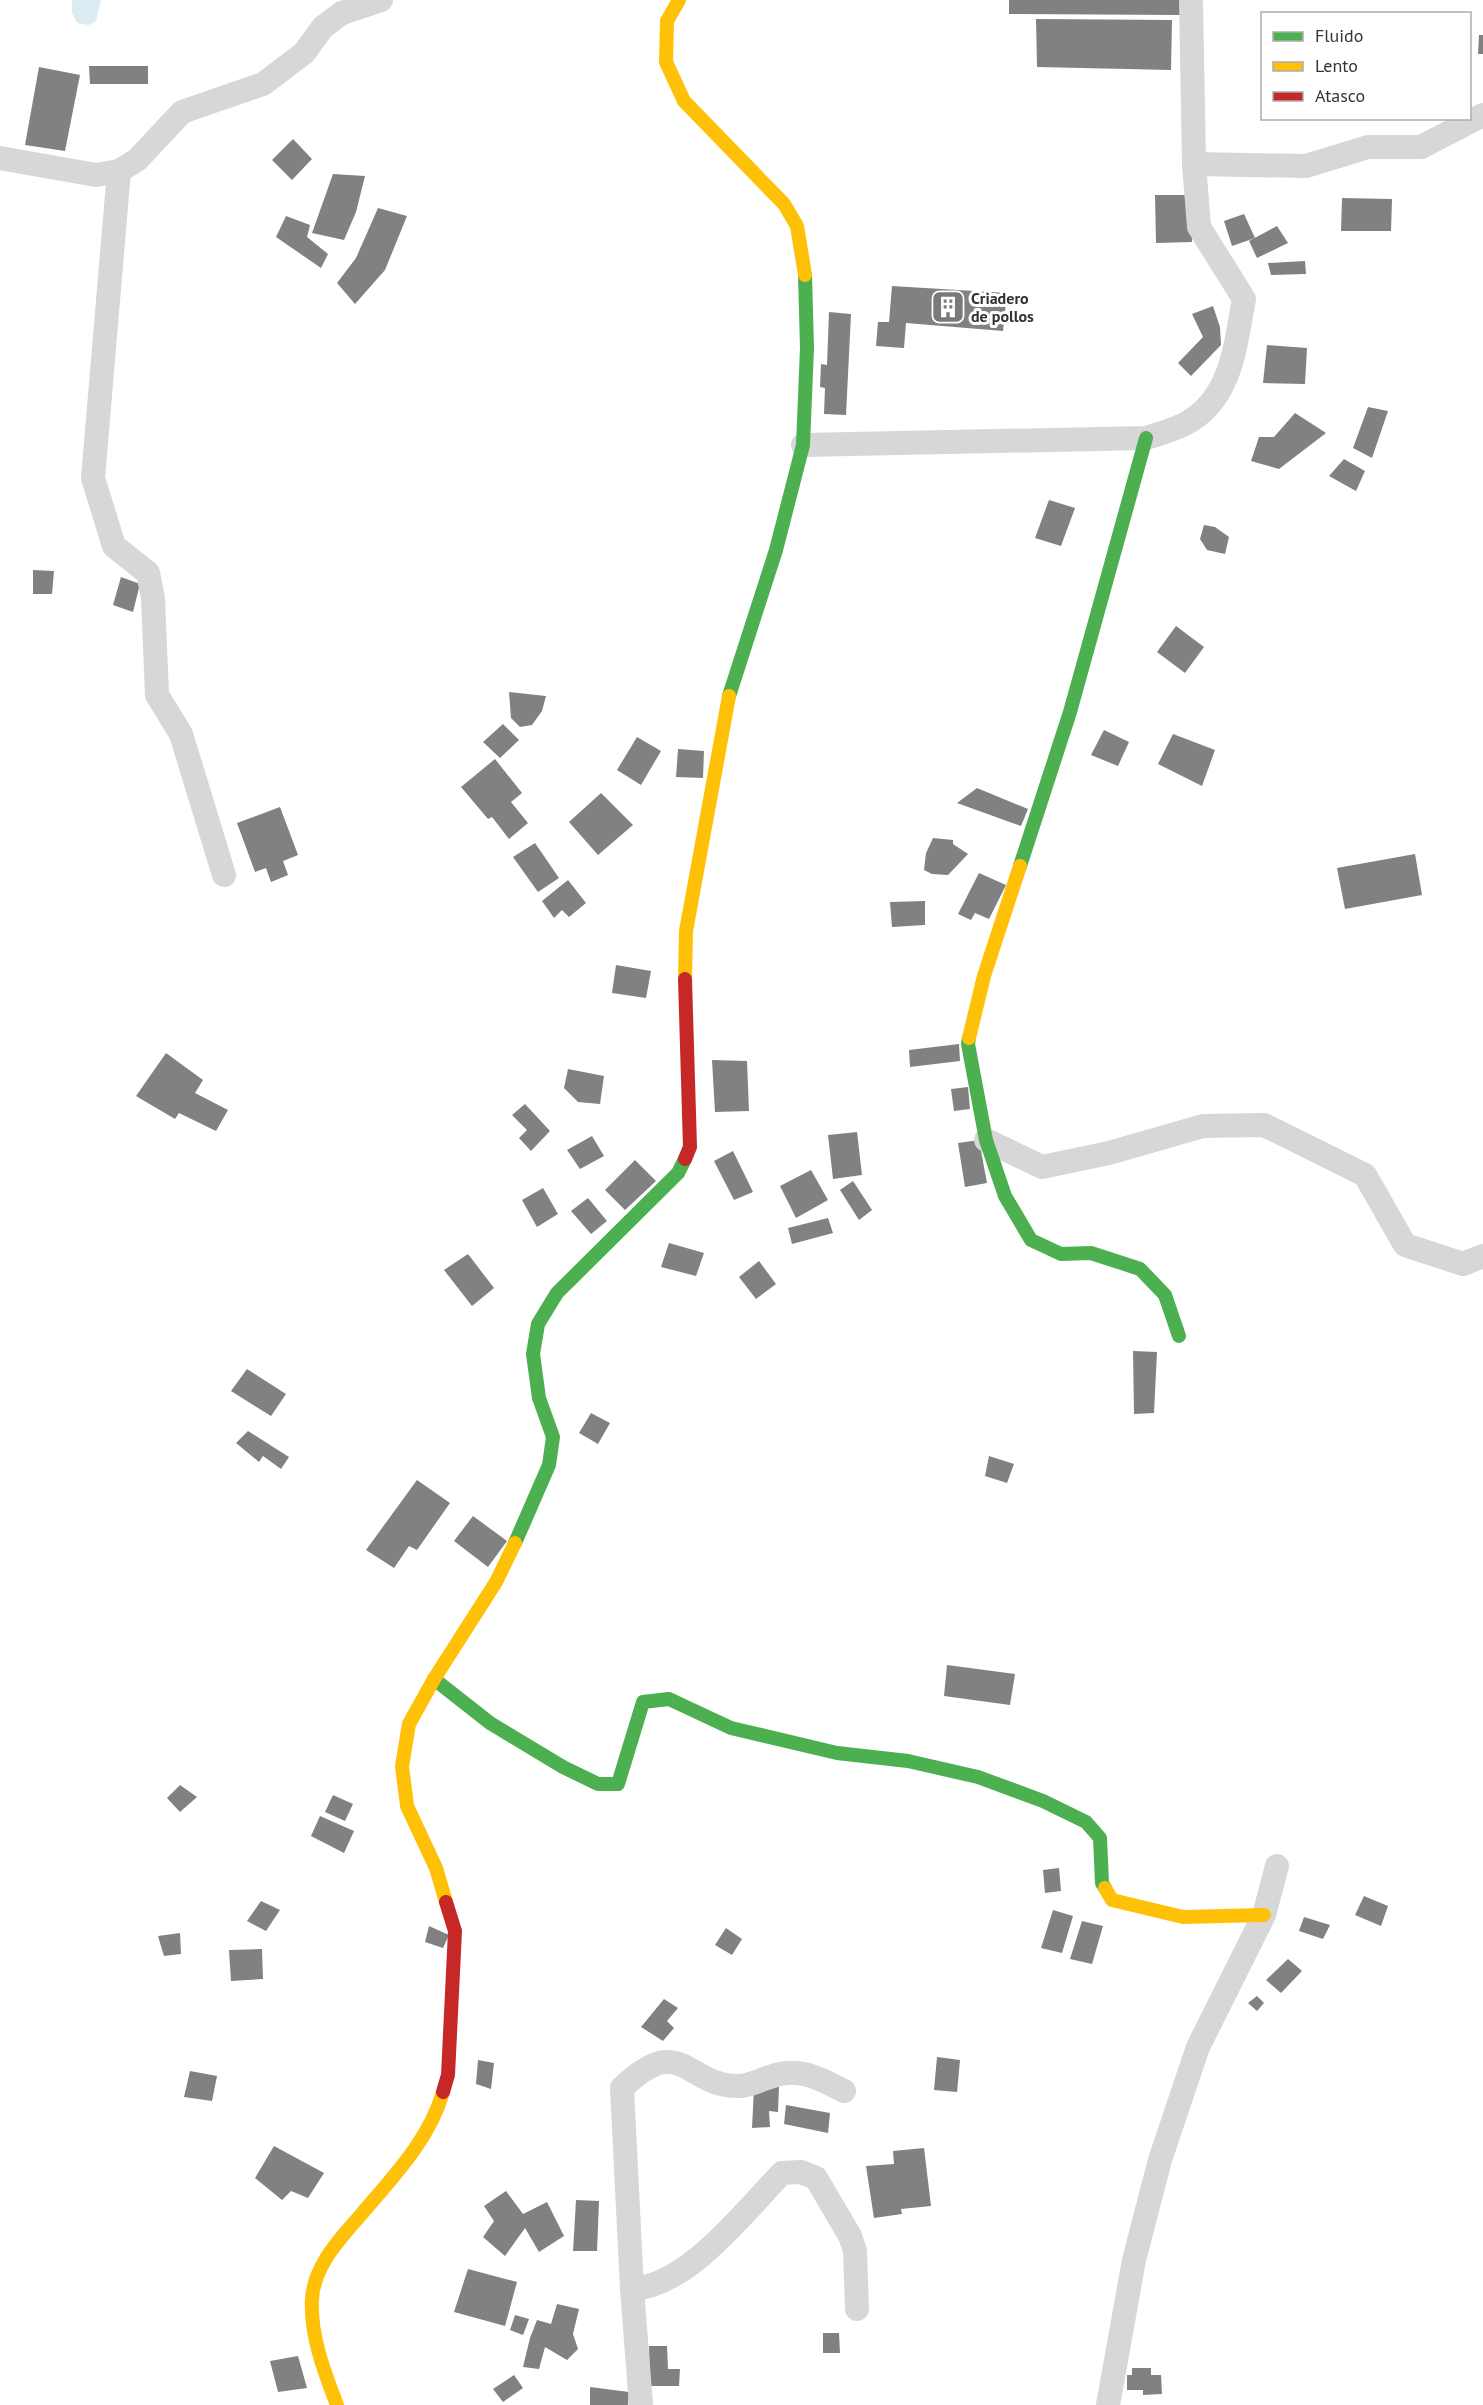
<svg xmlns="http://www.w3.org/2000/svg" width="1483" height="2405" font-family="'PT Sans',sans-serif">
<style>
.water{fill:#ddebf3}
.building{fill:#818181}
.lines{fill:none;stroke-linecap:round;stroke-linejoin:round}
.street{stroke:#d7d7d7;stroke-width:24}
.fast{stroke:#4caf50;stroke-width:14}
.slow{stroke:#ffc107;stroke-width:14}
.jam{stroke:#c62828;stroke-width:14}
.labels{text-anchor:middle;stroke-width:6;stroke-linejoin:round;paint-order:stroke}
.poi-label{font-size:16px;font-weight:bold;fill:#333;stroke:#fff;text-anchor:start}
</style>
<rect width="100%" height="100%" fill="#fff"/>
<path class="water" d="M72,0H101L96,21L89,25L77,23L72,13Z"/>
<g class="building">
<path d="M1009,0H1180V15L1009,14Z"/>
<path d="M1036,19L1172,20L1171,70L1037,67Z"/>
<path d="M1479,35H1483V54H1478Z"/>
<path d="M89,66H148V84H90Z"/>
<path d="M39,67L80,75L65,151L25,145Z"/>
<path d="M293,139L312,159L292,180L272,160Z"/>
<path d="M333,174L365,176L356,212L344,240L312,233Z"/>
<path d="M1155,195H1192V242L1156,243Z"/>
<path d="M1342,198L1392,199L1391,231H1341Z"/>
<path d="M378,208L407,216L385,270L355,304L337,283L356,258Z"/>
<path d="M1244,214L1255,238L1232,246L1224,221Z"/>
<path d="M286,216L310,225L307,237L328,254L321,268L276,237Z"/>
<path d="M1277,226L1288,243L1257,258L1249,241Z"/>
<path d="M1305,261L1306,274L1271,275L1268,263Z"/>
<path d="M892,286L1007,293L1003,331L906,323L904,348L876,346L878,322H889Z"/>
<path d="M1213,306L1220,327L1221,345L1191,376L1178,363L1203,337L1192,314Z"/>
<path d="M829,312L851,314L846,415L824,414L825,388L820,387L821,364L827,365Z"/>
<path d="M1267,345L1307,348L1305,384L1263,383Z"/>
<path d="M1368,407L1388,411L1372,458L1353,448Z"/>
<path d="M1295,413L1326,433L1279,469L1251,461L1259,437H1274Z"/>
<path d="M1344,459L1365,471L1356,491L1329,476Z"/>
<path d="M1049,500L1075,508L1061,546L1035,538Z"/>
<path d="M1204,525L1215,527L1229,537L1225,554L1207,550L1200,539Z"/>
<path d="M33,570L54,571L52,594H33Z"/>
<path d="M121,577L140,584L133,612L113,605Z"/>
<path d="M1176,626L1204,647L1185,673L1157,652Z"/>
<path d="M509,692L546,696L542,711L532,725L520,727L511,718Z"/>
<path d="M503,724L519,740L500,758L483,742Z"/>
<path d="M1104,730L1129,742L1118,766L1091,755Z"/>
<path d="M1173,734L1215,750L1202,786L1158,764Z"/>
<path d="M637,737L661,751L641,785L617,770Z"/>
<path d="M678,749L704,751L703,778L676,777Z"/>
<path d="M495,759L522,793L511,802L528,823L509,839L492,817L488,819L461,787Z"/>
<path d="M977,788L1028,809L1021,826L957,803Z"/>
<path d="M601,793L633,825L598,855L569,822Z"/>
<path d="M280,807L298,855L283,861L288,875L271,882L266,868L255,872L237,823Z"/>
<path d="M933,838L953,840V844L968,854L948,875L932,874L924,870L926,853Z"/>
<path d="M535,843L559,878L538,892L513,857Z"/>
<path d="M1415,854L1422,895L1345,909L1337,868Z"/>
<path d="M979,873L1006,885L989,919L975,913L971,920L958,914Z"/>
<path d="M568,880L586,903L569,917L562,910L554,918L542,901Z"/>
<path d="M925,901V925L892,927L890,902Z"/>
<path d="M616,965L651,971L646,998L612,993Z"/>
<path d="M959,1044L960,1061L910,1067L909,1050Z"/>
<path d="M166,1053L203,1080L195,1093L228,1110L216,1131L179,1113L175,1119L136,1096Z"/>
<path d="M712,1060L747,1061L749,1111L715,1112Z"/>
<path d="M568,1069L604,1076L600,1104L578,1102L564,1088Z"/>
<path d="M968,1087L970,1109L954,1111L951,1089Z"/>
<path d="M525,1104L550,1131L531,1151L519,1138L527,1130L512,1115Z"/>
<path d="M857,1132L862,1175L833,1179L828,1135Z"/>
<path d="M592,1136L604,1156L580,1169L567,1150Z"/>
<path d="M979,1140L987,1183L965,1187L958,1143Z"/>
<path d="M733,1151L753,1192L734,1200L714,1161Z"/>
<path d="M635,1160L656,1181L625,1210L605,1190Z"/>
<path d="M811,1170L828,1200L796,1218L780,1186Z"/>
<path d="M853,1181L872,1210L859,1220L840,1190Z"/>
<path d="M543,1188L558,1214L537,1227L522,1200Z"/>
<path d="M588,1198L607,1221L591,1234L571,1211Z"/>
<path d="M828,1218L833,1233L792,1244L788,1228Z"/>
<path d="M669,1243L704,1253L696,1276L661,1267Z"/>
<path d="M468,1254L494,1288L472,1306L444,1270Z"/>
<path d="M759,1261L776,1284L756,1299L739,1277Z"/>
<path d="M1133,1351L1157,1352L1154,1413L1134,1414Z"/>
<path d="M247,1369L286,1394L271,1416L231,1391Z"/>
<path d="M591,1413L610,1423L598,1444L579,1433Z"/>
<path d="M248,1431L289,1457L281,1469L263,1456L259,1462L236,1443Z"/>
<path d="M989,1456L1014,1464L1007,1483L985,1476Z"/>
<path d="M417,1480L450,1503L417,1550L409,1546L394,1568L366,1550Z"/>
<path d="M473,1516L507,1541L488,1567L454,1541Z"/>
<path d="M947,1665L1015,1674L1010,1705L944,1696Z"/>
<path d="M180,1785L197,1797L180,1812L167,1798Z"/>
<path d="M333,1795L353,1804L345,1821L325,1812Z"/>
<path d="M320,1816L354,1831L344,1853L311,1836Z"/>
<path d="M1059,1868L1061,1891L1045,1893L1043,1870Z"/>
<path d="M1364,1896L1388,1906L1381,1926L1355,1915Z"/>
<path d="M261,1901L280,1910L266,1931L247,1921Z"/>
<path d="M1053,1910L1073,1916L1062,1953L1041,1948Z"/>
<path d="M1304,1917L1330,1925L1323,1939L1299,1931Z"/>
<path d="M1082,1921L1103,1926L1092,1964L1070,1959Z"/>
<path d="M429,1926L449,1935L443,1948L425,1942Z"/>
<path d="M726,1928L742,1939L732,1955L715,1945Z"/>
<path d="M180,1933L181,1954L164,1956L158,1936Z"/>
<path d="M262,1949L263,1979L231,1981L229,1950Z"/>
<path d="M1288,1959L1302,1971L1281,1993L1266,1980Z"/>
<path d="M1257,1996L1264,2003L1257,2011L1248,2003Z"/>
<path d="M664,1999L678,2008L667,2021L674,2028L663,2041L641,2027Z"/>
<path d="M937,2057L960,2060L957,2092L934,2090Z"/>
<path d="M478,2060L494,2063L491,2089L476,2084Z"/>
<path d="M190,2071L217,2076L212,2101L184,2097Z"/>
<path d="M779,2086L778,2112L769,2111L770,2127L752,2128L754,2088Z"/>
<path d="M786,2105L830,2113L828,2133L784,2124Z"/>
<path d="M274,2146L324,2173L308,2198L291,2191L282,2200L255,2178Z"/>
<path d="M924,2148L931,2206L901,2209L902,2214L874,2218L866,2166L894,2164L893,2151Z"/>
<path d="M506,2191L523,2214L547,2202L564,2236L539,2252L525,2228L505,2256L483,2237L494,2221L484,2206Z"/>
<path d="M576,2200L599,2201L597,2251H573Z"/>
<path d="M468,2269L517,2282L505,2326L454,2312Z"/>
<path d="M557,2304L579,2309L573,2334L578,2349L567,2360L545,2347L539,2369L523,2367L530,2338L537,2320L551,2324Z"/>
<path d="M515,2315L529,2319L523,2335L510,2330Z"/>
<path d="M823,2333H839L840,2353H823Z"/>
<path d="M649,2346H667L668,2369H680L679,2386H650Z"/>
<path d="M298,2356L307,2388L278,2392L270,2361Z"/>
<path d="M1132,2368H1151V2375H1161L1162,2394L1143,2395V2390H1127V2375H1132Z"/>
<path d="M514,2375L523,2388L503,2402L493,2389Z"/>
<path d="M590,2387L629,2392L628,2405H590Z"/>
</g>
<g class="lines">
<g class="street">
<path d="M0,158L96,175L119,171L137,160L182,112L263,84L304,53L323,27L342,13L381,0"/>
<path d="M1194,164L1306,166L1368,147H1421L1483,115"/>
<path d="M119,171L93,478L114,546L148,573L153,598L157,695L181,734L224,875"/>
<path d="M803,445L1146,438C1159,434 1173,430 1185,424C1232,399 1235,346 1244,299L1199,227L1194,164L1191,1"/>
<path d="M986,1140L1042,1167L1109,1153L1203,1126L1264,1125L1365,1175L1405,1245L1463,1264L1483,1256"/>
<path d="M632,2289C688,2286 744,2212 782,2173L801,2172L816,2178L850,2236L855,2251L857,2309"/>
<path d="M641,2405L632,2289L622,2088C682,2030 686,2087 739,2086C749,2086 760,2080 770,2077C798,2066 819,2078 844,2091"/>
<path d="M1108,2405L1134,2260L1160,2160L1198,2047L1264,1915L1277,1866"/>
</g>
<g class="fast">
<path d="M729,696L776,550L803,445L807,348L805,275"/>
<path d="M1020,866L1070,712L1146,438"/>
<path d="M969,1038L968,1044L986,1140L1005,1196L1031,1240L1061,1254L1091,1253L1140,1269L1165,1295L1179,1336"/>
<path d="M515,1543L549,1465L553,1437L539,1398L533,1354L538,1324L557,1293L678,1173L685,1159"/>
<path d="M434,1679L490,1723L563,1767L598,1784H618L643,1702L669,1699L731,1728L837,1753L908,1761L978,1777L1043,1801L1086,1822L1100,1838L1102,1883L1105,1888"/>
</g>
<g class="slow">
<path d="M679,0L667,21L666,62L684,101L784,204L797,226L805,275"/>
<path d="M685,979L686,931L729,696"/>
<path d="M969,1038L984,976L1020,866"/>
<path d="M1105,1888L1112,1900L1183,1917L1264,1915"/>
<path d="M446,1902L436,1868L407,1806L402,1766L409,1724L434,1679L496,1582L515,1543"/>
<path d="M337,2405C324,2371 310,2335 312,2299C314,2266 339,2240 359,2217C391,2179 429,2141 443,2092"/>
</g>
<g class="jam">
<path d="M685,1159L690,1147L685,979"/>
<path d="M443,2092L448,2075L455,1931L446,1902"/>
</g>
</g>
<defs>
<symbol id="building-square" viewBox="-11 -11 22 22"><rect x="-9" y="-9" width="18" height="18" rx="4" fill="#7a7a7a" stroke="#fff"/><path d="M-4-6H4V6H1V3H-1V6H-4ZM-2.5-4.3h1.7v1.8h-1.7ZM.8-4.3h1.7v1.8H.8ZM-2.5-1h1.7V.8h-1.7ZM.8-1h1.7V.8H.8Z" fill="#fff"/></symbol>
</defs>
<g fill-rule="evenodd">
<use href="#building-square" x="929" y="288" width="38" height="38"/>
</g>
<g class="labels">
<g class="poi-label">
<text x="971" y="304">Criadero<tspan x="971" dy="18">de pollos</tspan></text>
</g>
</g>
<rect x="1261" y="12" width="210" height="108" fill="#ffffff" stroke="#adadad" stroke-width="1.5"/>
<rect x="1273" y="32" width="30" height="9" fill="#4caf50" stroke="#adadad" stroke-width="1.5"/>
<text x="1315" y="42" font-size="18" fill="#333333">Fluido</text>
<rect x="1273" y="62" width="30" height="9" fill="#ffc107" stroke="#adadad" stroke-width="1.5"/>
<text x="1315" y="72" font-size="18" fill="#333333">Lento</text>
<rect x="1273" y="92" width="30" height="9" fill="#c62828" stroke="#adadad" stroke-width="1.5"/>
<text x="1315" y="102" font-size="18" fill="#333333">Atasco</text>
</svg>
